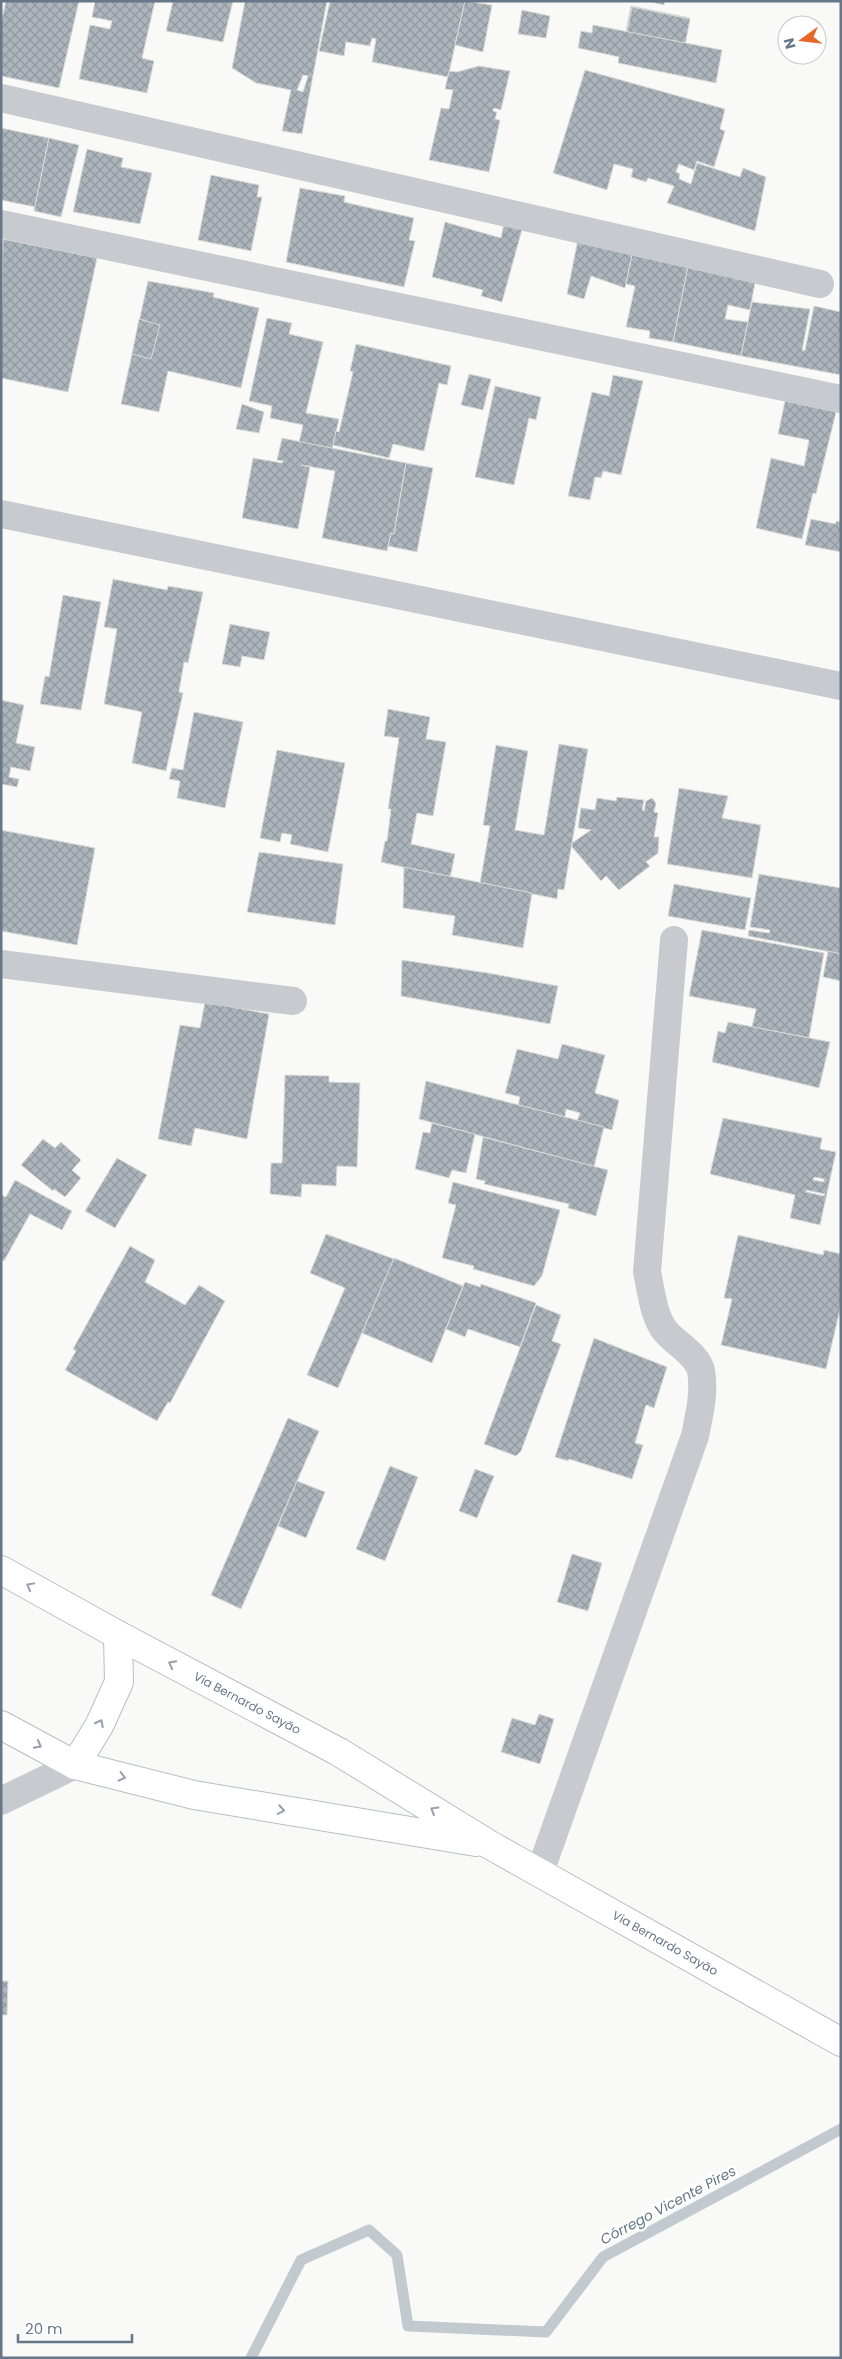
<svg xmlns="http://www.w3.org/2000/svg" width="842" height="2359" font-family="Poppins,sans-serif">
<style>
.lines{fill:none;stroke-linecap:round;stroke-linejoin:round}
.stream{stroke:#c2cad0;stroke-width:11}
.building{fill:url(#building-cross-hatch);stroke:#dbdbd9;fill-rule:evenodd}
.secondary-casing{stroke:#b9bec3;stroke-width:30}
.minor{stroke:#c7cace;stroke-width:28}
.tertiary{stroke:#c7cace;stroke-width:28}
.secondary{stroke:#fff;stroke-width:28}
.oneway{stroke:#95a0ac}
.labels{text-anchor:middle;stroke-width:5;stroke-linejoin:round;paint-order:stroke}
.street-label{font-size:12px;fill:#677788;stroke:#fff}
.water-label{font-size:14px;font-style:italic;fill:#637783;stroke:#fff}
</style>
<defs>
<pattern id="building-cross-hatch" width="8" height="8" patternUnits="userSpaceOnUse" patternTransform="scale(1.25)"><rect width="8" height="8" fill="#adb5bc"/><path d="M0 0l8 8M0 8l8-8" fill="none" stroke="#91989f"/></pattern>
</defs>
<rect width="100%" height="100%" fill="#f9f9f7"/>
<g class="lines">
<path class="stream" d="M251,2358L301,2260L369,2230L397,2255L408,2326L546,2332L603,2257L841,2129"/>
</g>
<g class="building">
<path d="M6,1H79L59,88L1,76V23Z"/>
<path d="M95,1H155L142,58L154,61L147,93L79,79L90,25L110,29L112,21L92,17Z"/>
<path d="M173,1H233L223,42L166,31Z"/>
<path d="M245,1H327L302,134L282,131L291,90L256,83L232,68ZM303,75L308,76L303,92L297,90Z"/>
<path d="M330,1H465L448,77L372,62L376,39L372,38L370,46L346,42L344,56L319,51Z"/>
<path d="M465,1L492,5L483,52L455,45Z"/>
<path d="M647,1H665L664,5Z"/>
<path d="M631,6L690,18L685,43L626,32Z"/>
<path d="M632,7L690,19L685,45L627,33Z"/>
<path d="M522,10L550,16L546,38L518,34Z"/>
<path d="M593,25L722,50L716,83L618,63L619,57L578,48L581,31L592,33Z"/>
<path d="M479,66L510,71L501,110L494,108L493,111L497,112L495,119L500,120L489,172L429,160L441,108L449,109L453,90L445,89L449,71L457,72Z"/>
<path d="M585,70L725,109L720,129L725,131L714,167L697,161L694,170L679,164L676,172L680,174L679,179L691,184L697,163L740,177L743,168L766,177L755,231L667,203L674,186L648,178L646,182L631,177L633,169L614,164L607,190L553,173Z"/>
<path d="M1,128L49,138L35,207L1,200Z"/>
<path d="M49,138L79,145L61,217L34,211Z"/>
<path d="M87,149L123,158L121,167L152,173L140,224L73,212Z"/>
<path d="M211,175L259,185L257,197H262L251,251L198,240Z"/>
<path d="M300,188L345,196L344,202L414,218L409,240L415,241L404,287L286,262Z"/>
<path d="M445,222L501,238L504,223L523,226L502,302L481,296L483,290L432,277Z"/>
<path d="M580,229L632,255L625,288L591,276L584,299L567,294Z"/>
<path d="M3,239L97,258L68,392L1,378Z"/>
<path d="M632,255L688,266L673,342L649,338L650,331L626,327L635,286L626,284Z"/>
<path d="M688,266H758L750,310L728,305L725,319L748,322L741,356L673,342Z"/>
<path d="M148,281L214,293L213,297L259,308L241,388L168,371L159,412L121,404Z"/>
<path d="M752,302L810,309L802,351L805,350L814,306L841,312V375L741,356Z"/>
<path d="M267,318L292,323L289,334L323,342L306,413L339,419L332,450L299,442L303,425L270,418L272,406L249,401Z"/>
<path d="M139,319L160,325L151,359L132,354Z"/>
<path d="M356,344L451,366L447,385L439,383L424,451L393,444L389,458L333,445L336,431L339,432L353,372L350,371Z"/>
<path d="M469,374L491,379L483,410L461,405Z"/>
<path d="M613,375L643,381L621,475L603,471L601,478L595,477L590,500L568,496L592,392L609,396Z"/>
<path d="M495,386L541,397L536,420L529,418L514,485L475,477Z"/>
<path d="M785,401L836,412L816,494L813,493L802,539L756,528L771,458L804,466L809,440L778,434Z"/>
<path d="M242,404L264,412L259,433L236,429Z"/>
<path d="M282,438L406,463L394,534L391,533L387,551L322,538L335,471L301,465L310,467L298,529L242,518L253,458L282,463L283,461L277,460Z"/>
<path d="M406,463L433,468L417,552L388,546L391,533L394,534Z"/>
<path d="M841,515V552L805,545L811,519L836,524V521L839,522Z"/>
<path d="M113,579L167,590L168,586L203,592L188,663L184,662L179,692L183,693L166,771L132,763L142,712L104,704L117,629L104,627Z"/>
<path d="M63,595L101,602L81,710L40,704L45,676L49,677Z"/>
<path d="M230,624L270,632L264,660L242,656L240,667L222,664Z"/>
<path d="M1,700L24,705L16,743L35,747L30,771L11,767L9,777L19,779L17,787L1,784Z"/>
<path d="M388,709L430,717L426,739L446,742L433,816L417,813L411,844L455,854L450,878L381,862L385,841H387L391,809H388L399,738L384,736Z"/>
<path d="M194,712L243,722L225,808L177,798L180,781L169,779L172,768L183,770Z"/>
<path d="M559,744L588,749L564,890L558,889L557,899L480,883L490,826L483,825L496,745L528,751L515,830L544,835Z"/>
<path d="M277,750L345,763L328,852L290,844L292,835L282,833L280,842L260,838Z"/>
<path d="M679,788L728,796L722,818L761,825L752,878L667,864Z"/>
<path d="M617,797L644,800L642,810L644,811L646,801L652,798L656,803L654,812L658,813L654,837H659L658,853L646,862L650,866L619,890L606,876L601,881L572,847V843L591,830L578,828L581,808L595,810L597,798L616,801Z"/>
<path d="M1,830L95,848L77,945L1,931Z"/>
<path d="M259,852L343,864L335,925L247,912Z"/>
<path d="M404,867L532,893L523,948L452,935L455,916L403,908Z"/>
<path d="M759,874L841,888V954L748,936L749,930L769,933L770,930L750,927Z"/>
<path d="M674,884L751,898L745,930L668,916Z"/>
<path d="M702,930L824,953L809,1038L752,1027L756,1009L689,996Z"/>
<path d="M828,951L841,954V981L823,977Z"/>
<path d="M402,960L488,973L558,986L550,1024L401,996Z"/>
<path d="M205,1002L269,1014L247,1139L195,1128L191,1146L158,1139L180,1025L200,1028Z"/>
<path d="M728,1022L830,1042L819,1088L712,1062L718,1031L725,1033Z"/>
<path d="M562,1044L605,1055L595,1093L619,1100L612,1130L577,1121L580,1113L566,1109L565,1117L518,1105L520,1097L505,1093L517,1049L558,1059Z"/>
<path d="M285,1075L329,1076V1082L360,1083L357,1167L337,1166L336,1186L302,1184L301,1197L270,1194L271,1163H282Z"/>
<path d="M426,1081L604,1127L594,1167L419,1119Z"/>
<path d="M723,1118L822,1138L820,1149L836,1152L820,1225L790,1218L795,1195L710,1174ZM814,1177L824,1179V1182L813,1180ZM806,1190L825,1194L824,1196L806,1192Z"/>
<path d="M432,1123L475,1134L466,1173L452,1170L449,1178L415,1169L423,1132L430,1133Z"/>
<path d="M483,1137L608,1170L596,1216L568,1208L569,1204L484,1184L485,1181L476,1179Z"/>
<path d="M43,1139L55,1148L61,1142L81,1160L72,1170L81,1178L65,1197L54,1189L53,1191L21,1165Z"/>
<path d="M117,1158L147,1175L115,1228L85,1211Z"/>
<path d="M15,1180L72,1211L62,1230L30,1214L4,1261L1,1259V1195L6,1197Z"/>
<path d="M453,1182L560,1210L542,1276L534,1286L473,1269L474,1266L442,1258L456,1205L448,1203Z"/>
<path d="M326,1234L394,1259L338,1388L307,1375L345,1288L310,1273Z"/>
<path d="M738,1235L823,1255L824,1250L841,1254V1305L826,1369L721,1345L732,1299L724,1298Z"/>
<path d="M130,1246L155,1260L145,1282L185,1305L199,1285L225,1301L170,1403L168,1402L157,1421L65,1370L76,1351L73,1349Z"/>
<path d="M394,1258L463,1286L432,1363L362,1333Z"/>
<path d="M465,1282L480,1287L481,1284L536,1303L520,1347L468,1329L465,1337L446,1329Z"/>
<path d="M536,1305L561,1315L552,1341L561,1344L521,1451L516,1456L484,1444Z"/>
<path d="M594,1338L667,1367L654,1408L646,1405L635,1443L643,1445L632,1479L569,1459L568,1461L555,1457Z"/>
<path d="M288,1418L319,1431L241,1609L211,1595Z"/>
<path d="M390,1466L418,1477L385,1561L356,1549Z"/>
<path d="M475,1469L494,1476L477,1518L459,1511Z"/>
<path d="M297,1481L325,1492L306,1538L278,1526Z"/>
<path d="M572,1554L602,1563L588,1611L557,1602Z"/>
<path d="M539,1714L554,1719L540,1764L501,1752L512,1718L535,1725Z"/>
<path d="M1,1981H8L7,2015H1Z"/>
</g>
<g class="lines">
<defs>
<g id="secondary">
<path id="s1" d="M1,1570L118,1635L339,1752L490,1845L841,2042"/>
<path d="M1,1725L75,1765L194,1795L476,1842"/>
<path d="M75,1765L99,1726L119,1682L118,1635"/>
</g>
</defs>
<use href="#secondary" class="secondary-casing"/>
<g class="minor">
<path d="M1,98L820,284"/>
<path d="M1,224L841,399"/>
<path d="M1,514L841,686"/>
<path d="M1,964L293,1001"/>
<path d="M540,1872L695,1436C699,1416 705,1392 701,1371C697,1353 673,1343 663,1328C653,1312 651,1290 647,1272L674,940"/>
</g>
<path class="tertiary" d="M1,1801L75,1765"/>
<use href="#secondary" class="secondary"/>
</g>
<defs><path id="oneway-chevron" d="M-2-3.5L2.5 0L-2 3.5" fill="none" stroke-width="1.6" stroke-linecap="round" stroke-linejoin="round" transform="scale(1.25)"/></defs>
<g class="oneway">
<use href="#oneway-chevron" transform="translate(30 1586) rotate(-151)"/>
<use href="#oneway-chevron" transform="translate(172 1664) rotate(-152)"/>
<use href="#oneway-chevron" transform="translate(100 1723) rotate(-63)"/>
<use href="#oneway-chevron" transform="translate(38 1745) rotate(28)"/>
<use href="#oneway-chevron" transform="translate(122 1777) rotate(14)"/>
<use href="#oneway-chevron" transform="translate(281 1810) rotate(10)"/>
<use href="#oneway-chevron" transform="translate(434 1810) rotate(-149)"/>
</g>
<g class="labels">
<g class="street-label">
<text dy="4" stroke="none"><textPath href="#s1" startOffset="280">Via Bernardo Sayão</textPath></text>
<text dy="4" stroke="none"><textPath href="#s1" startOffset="762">Via Bernardo Sayão</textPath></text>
</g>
<g class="water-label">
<text transform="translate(668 2205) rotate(-28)" y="5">Córrego Vicente Pires</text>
</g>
</g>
<rect width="842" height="2359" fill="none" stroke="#677788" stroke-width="5"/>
<g transform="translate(802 40) rotate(255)"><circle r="24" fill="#ffffff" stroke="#c2c9cf"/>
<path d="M0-4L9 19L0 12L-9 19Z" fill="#e76728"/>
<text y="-8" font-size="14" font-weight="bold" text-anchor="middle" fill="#677788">N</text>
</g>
<path d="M18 2334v8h114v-8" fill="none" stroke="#677788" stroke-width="2.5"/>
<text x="25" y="2334" font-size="15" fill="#677788" stroke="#ffffff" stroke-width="4" paint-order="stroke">20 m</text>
</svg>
